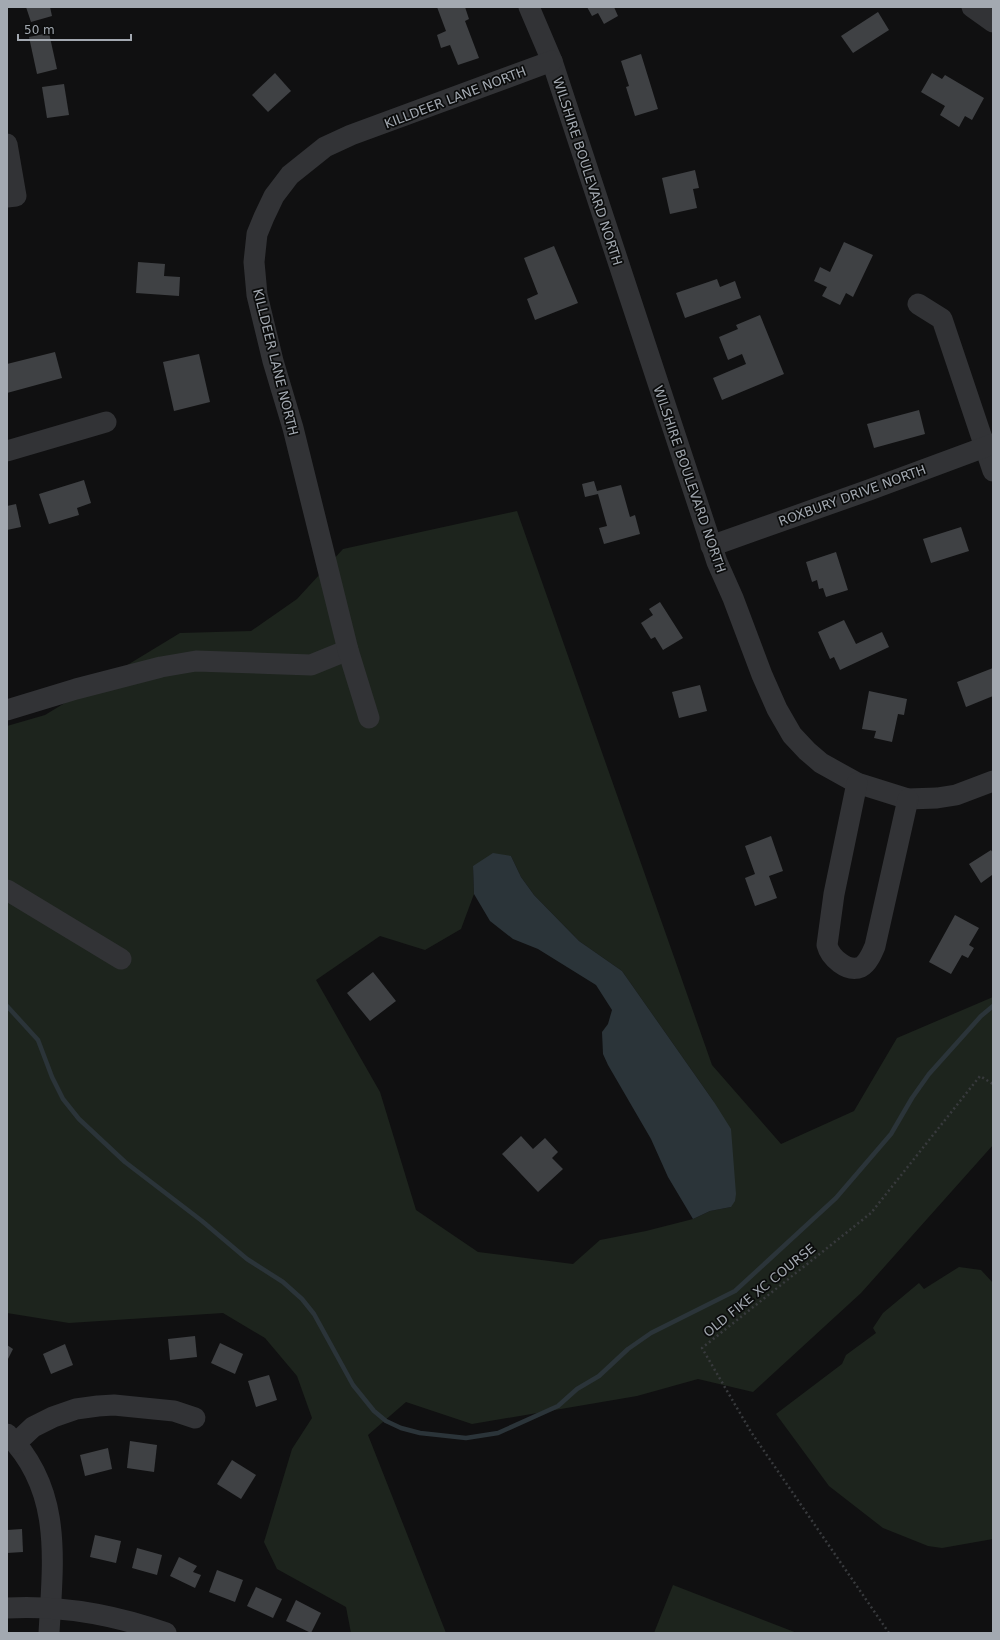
<svg xmlns="http://www.w3.org/2000/svg" width="1000" height="1640" font-family="'DejaVu Sans',sans-serif">
<style>
.green{fill:#1d241d;fill-rule:evenodd}
.water{fill:#2b3439}
.lines{fill:none;stroke-linecap:round;stroke-linejoin:round}
.stream{stroke:#2b3439;stroke-width:4.5}
.building{fill:#3f4144}
.path{stroke:#383a3d;stroke-width:2.5;stroke-dasharray:2 3;stroke-linecap:butt}
.minor{stroke:#323336;stroke-width:21}
.labels{text-anchor:middle;stroke-width:3.5;stroke-linejoin:round;paint-order:stroke}
.street-label{font-size:13px;fill:#a3a9b1;stroke:#0b0c0c}
</style>
<rect width="100%" height="100%" fill="#101011"/>
<g class="green">
<path d="M517,511L712,1065L781,1144L854,1111L897,1038L993,997V1145L861,1293L753,1392L698,1379L637,1396L472,1424L406,1402L368,1435L446,1633H351L346,1607L277,1569L264,1542L292,1449L312,1418L297,1376L265,1338L223,1313L69,1323L7,1313V726L45,715L180,633L251,631L297,599L343,549ZM511,856L521,877L534,895L579,941L622,971L714,1102L731,1207L710,1211L693,1219L646,1231L600,1240L573,1264L478,1252L416,1210L380,1092L316,980L380,936L425,950L461,929L474,894L473,866Z"/>
<path d="M959,1267L981,1270L993,1283V1539L942,1548L928,1546L883,1528L829,1486L776,1414L842,1364L846,1355L876,1333L873,1328L883,1313L919,1283L924,1289Z"/>
<path d="M673,1585L797,1633H654Z"/>
</g>
<path class="water" d="M493,853L511,856L521,877L534,895L579,941L622,971L714,1102L731,1129L736,1194L735,1201L731,1207L710,1211L693,1219L668,1177L651,1139L608,1065L603,1054L602,1032L608,1024L612,1010L596,985L538,949L513,939L490,921L474,894L473,866Z"/>
<g class="lines">
<path class="stream" d="M7,1006L38,1040L52,1077L63,1099L79,1119L125,1162L202,1221L247,1259L283,1282L302,1299L314,1314L353,1385L374,1411L386,1421L401,1428L420,1433L466,1438L498,1433L558,1406L577,1389L599,1376L628,1349L651,1333L735,1291L836,1198L891,1134L912,1098L929,1074L981,1016L993,1006"/>
</g>
<g class="building">
<path d="M26,7H50L52,16L31,22Z"/>
<path d="M437,7H465L469,19L465,21L479,58L458,65L450,45L441,48L437,35L446,31Z"/>
<path d="M587,7H614L618,16L604,24L598,13L592,16Z"/>
<path d="M878,12L889,30L853,53L841,36Z"/>
<path d="M49,33L57,69L37,74L29,37Z"/>
<path d="M641,54L658,109L635,116L626,87L629,86L621,61Z"/>
<path d="M275,73L291,91L268,112L252,95Z"/>
<path d="M932,73L942,79L945,75L984,98L972,120L965,116L959,127L940,115L945,106L921,92Z"/>
<path d="M64,84L69,115L47,118L42,87Z"/>
<path d="M695,170L699,188L693,189L697,208L670,214L662,178Z"/>
<path d="M844,242L873,255L853,297L846,293L840,305L822,296L827,287L814,281L820,267L830,272Z"/>
<path d="M554,246L578,303L535,320L527,299L538,294L524,258Z"/>
<path d="M138,262L165,264L164,276L180,277L179,296L136,293Z"/>
<path d="M717,279L720,287L735,281L741,298L685,318L676,293Z"/>
<path d="M760,315L784,374L722,400L713,378L746,364L742,354L728,360L719,337L738,329L736,325Z"/>
<path d="M55,352L62,378L7,393V364Z"/>
<path d="M199,354L210,402L174,411L163,362Z"/>
<path d="M919,410L925,434L874,448L867,424Z"/>
<path d="M84,480L91,503L77,508L79,515L49,524L39,494Z"/>
<path d="M594,481L597,491L621,485L630,517L635,515L640,534L604,544L599,528L607,526L598,494L585,497L582,484Z"/>
<path d="M16,504L21,527L7,530V506Z"/>
<path d="M961,527L969,551L931,563L923,539Z"/>
<path d="M836,552L848,590L826,597L823,588L819,589L817,580L812,582L806,562Z"/>
<path d="M660,602L683,638L663,650L655,637L651,639L641,623L653,615L649,609Z"/>
<path d="M844,620L856,644L882,632L889,647L840,670L834,657L830,659L818,632Z"/>
<path d="M993,668V696L966,707L957,682Z"/>
<path d="M700,685L707,711L679,718L672,692Z"/>
<path d="M869,691L907,699L904,715L898,714L892,742L874,738L876,731L862,729Z"/>
<path d="M771,836L783,871L769,876L777,898L755,906L745,878L755,874L745,846Z"/>
<path d="M991,850L993,853V877L992,875L981,883L969,864Z"/>
<path d="M955,915L979,928L969,945L974,948L968,958L962,955L951,974L929,962Z"/>
<path d="M373,972L396,1001L370,1021L347,993Z"/>
<path d="M521,1136L533,1149L545,1138L558,1152L552,1158L563,1169L538,1192L502,1154Z"/>
<path d="M195,1336L197,1357L170,1360L168,1339Z"/>
<path d="M220,1343L243,1354L235,1374L211,1363Z"/>
<path d="M65,1344L73,1365L51,1374L43,1354Z"/>
<path d="M7,1345L13,1349L7,1361Z"/>
<path d="M269,1375L277,1400L256,1407L248,1381Z"/>
<path d="M130,1441L157,1445L154,1472L127,1468Z"/>
<path d="M108,1448L112,1469L85,1476L80,1455Z"/>
<path d="M232,1460L256,1475L241,1499L217,1484Z"/>
<path d="M22,1529L23,1552L7,1553V1530Z"/>
<path d="M95,1535L121,1541L116,1563L90,1557Z"/>
<path d="M137,1548L162,1555L157,1575L132,1568Z"/>
<path d="M179,1557L197,1566L193,1572L201,1575L195,1588L170,1576Z"/>
<path d="M217,1570L243,1580L235,1602L209,1592Z"/>
<path d="M256,1587L282,1599L273,1618L247,1606Z"/>
<path d="M296,1600L321,1613L311,1633L286,1621Z"/>
</g>
<g class="lines">
<path class="path" d="M889,1633L751,1432L702,1348L871,1213L980,1076L993,1084"/>
<g class="minor">
<path d="M529,7L552,61L717,562L733,598L762,675L777,709L792,735L807,751L821,763L857,783L908,799L937,798L956,795L993,781"/>
<path d="M972,7L993,22"/>
<path d="M7,144L16,196L7,197"/>
<path d="M918,304L942,319L993,471"/>
<path d="M7,451L106,422"/>
<path d="M711,546L869,490L993,444"/>
<path d="M7,710L76,689L161,667L196,661L311,665L348,650"/>
<path d="M369,718L348,650L293,428L273,361L257,295L254,262L257,234L264,217L274,196L290,175L325,147L351,135L552,61"/>
<path d="M857,783L834,894L827,945C830,957 847,973 861,967C868,963 872,953 875,946L908,799"/>
<path d="M7,890L121,959"/>
<path d="M7,1434C63,1490 53,1560 49,1633"/>
<path d="M16,1443L33,1427L53,1417L76,1409L98,1406L114,1405L174,1411L195,1418"/>
<path d="M7,1608C61,1605 115,1615 166,1633"/>
</g>
</g>
<g class="labels">
<g class="street-label">
<text transform="translate(455 97) rotate(-21)" y="5">KILLDEER LANE NORTH</text>
<text transform="translate(588 171) rotate(72)" y="5">WILSHIRE BOULEVARD NORTH</text>
<text transform="translate(276 362) rotate(76)" y="5">KILLDEER LANE NORTH</text>
<text transform="translate(690 479) rotate(71)" y="5">WILSHIRE BOULEVARD NORTH</text>
<text transform="translate(852 495) rotate(-20)" y="5">ROXBURY DRIVE NORTH</text>
<text transform="translate(759 1290) rotate(-39)" y="5">OLD FIKE XC COURSE</text>
</g>
</g>
<rect width="1000" height="1640" fill="none" stroke="#a3a9b1" stroke-width="16"/>
<path d="M18 34v6h113v-6" fill="none" stroke="#a3a9b1" stroke-width="2"/>
<text x="24" y="34" font-size="12" fill="#a3a9b1" stroke="#0b0c0c" stroke-width="3" paint-order="stroke">50 m</text>
</svg>
